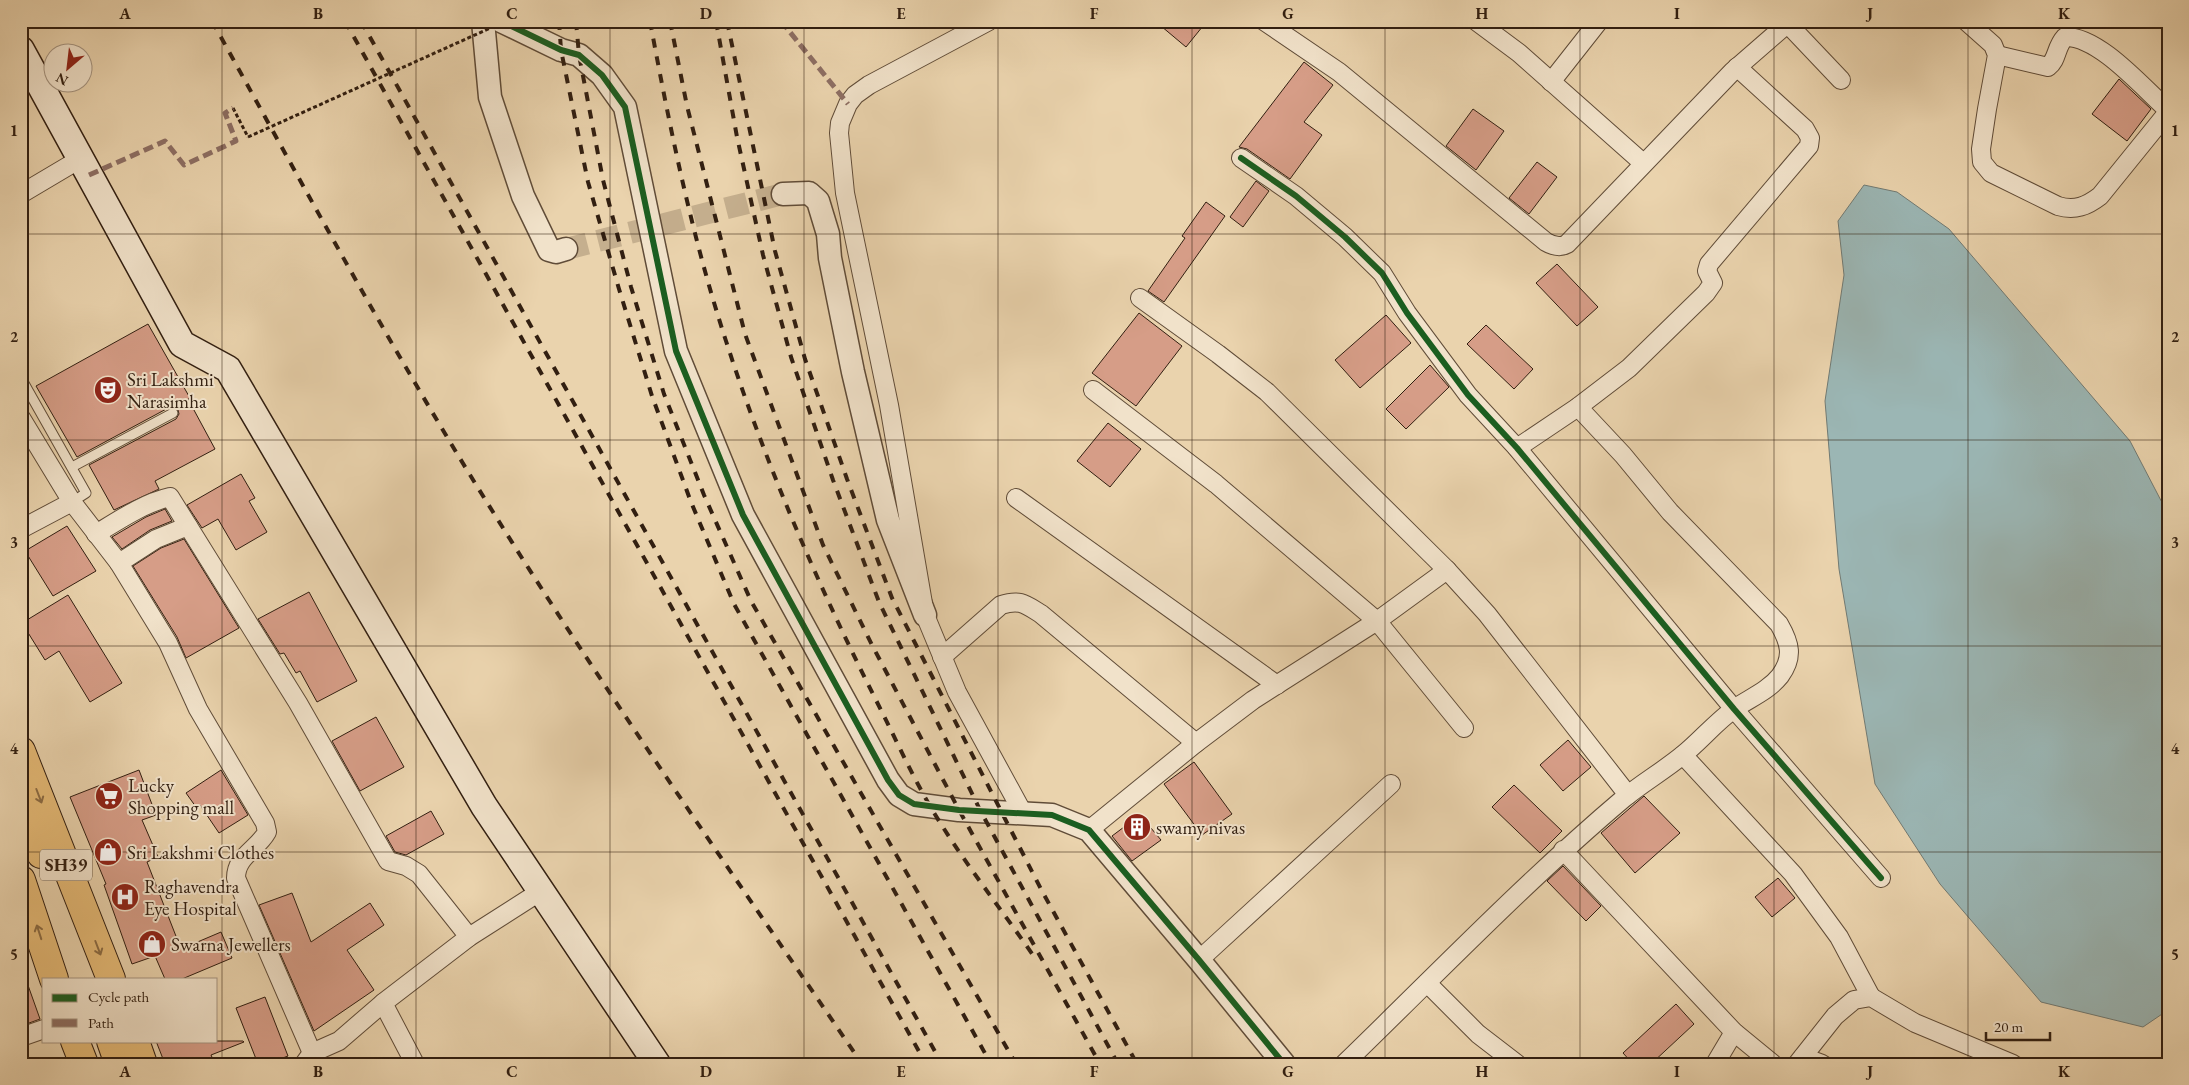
<svg xmlns="http://www.w3.org/2000/svg" width="2189" height="1085" font-family="'EB Garamond',serif">
<style>
.water{fill:#9bb6b4;stroke:#717a73}
.building{fill:#d69d87;stroke:#321f11}
.lines{fill:none;stroke-linecap:round;stroke-linejoin:round}
.tertiary-tunnel{stroke:#c5af8e;stroke-width:22;stroke-dasharray:22 11;stroke-linecap:butt}
.service-casing{stroke:#604c38;stroke-width:11}
.minor-casing{stroke:#604c38;stroke-width:20}
.tertiary-casing{stroke:#604c38;stroke-width:25}
.secondary-casing{stroke:#321f11;stroke-width:29}
.primary-casing{stroke:#321f11;stroke-width:30}
.path{stroke:#321f11;stroke-width:3;stroke-dasharray:4 2.5;stroke-linecap:butt}
.service{stroke:#f1e2ca;stroke-width:9}
.minor{stroke:#f1e2ca;stroke-width:18}
.tertiary{stroke:#f1e2ca;stroke-width:22}
.secondary{stroke:#f1e2ca;stroke-width:26}
.primary{stroke:#e5ba76;stroke-width:28}
.rail{stroke:#321f11;stroke-width:4;stroke-dasharray:9 9;stroke-linecap:butt}
.path-bridge{stroke:#321f11;stroke-width:3;stroke-dasharray:4 2.5;stroke-linecap:butt}
.quiet{stroke:#8d6e63;stroke-width:5;stroke-dasharray:10 5;stroke-linecap:butt}
.cycleway-casing{stroke:#f1e2ca;stroke-width:9}
.cycleway{stroke:#1b5e20;stroke-width:6}
.oneway{stroke:#8c6c44}
.grid{fill:none;stroke:#321f11;stroke-width:1;stroke-opacity:0.55}
.labels{text-anchor:middle;stroke-width:4;stroke-linejoin:round;paint-order:stroke}
.shield{fill:#f1e2ca;stroke:#6b5a48;stroke-width:1}
.shield-label{font-size:18px;font-weight:bold;fill:#321f11}
.poi-label{font-size:19px;fill:#321f11;stroke:#f1e2ca;text-anchor:start}
.neatline{fill:none;stroke:#321f11;stroke-width:2}
.grid-label{font-size:16px;text-anchor:middle;font-weight:bold;fill:#321f11}
</style>
<rect width="100%" height="100%" fill="#ead3ad"/>
<filter id="stains"><feTurbulence type="fractalNoise" baseFrequency=".004" numOctaves="4"/><feColorMatrix values="0 0 0 0 .2 0 0 0 0 .09 0 0 0 0 .02 0 0 0 .5 -.17"/></filter>
<radialGradient id="worn" r=".72"><stop offset=".6" stop-color="#630" stop-opacity="0"/><stop offset="1" stop-color="#630" stop-opacity=".3"/></radialGradient>
<path class="water" d="M1864,185L1897,192L1949,229L2130,441L2168,514V1010L2143,1027L2041,1002L1940,884L1875,784L1839,569L1825,401L1844,275L1838,221Z"/>
<g class="building">
<path d="M1155,21H1207L1186,47Z"/>
<path d="M1304,62L1333,85L1304,122L1322,135L1290,179L1247,149L1239,147Z"/>
<path d="M2119,79L2151,109L2127,141L2092,114Z"/>
<path d="M1473,109L1504,131L1476,170L1446,146Z"/>
<path d="M1537,162L1557,177L1529,214L1509,198Z"/>
<path d="M1256,181L1269,191L1243,227L1230,217Z"/>
<path d="M1206,202L1225,216L1164,302L1148,291L1185,238L1182,236Z"/>
<path d="M1557,264L1598,307L1577,326L1536,283Z"/>
<path d="M1139,313L1182,346L1136,406L1092,373Z"/>
<path d="M1386,315L1411,343L1360,388L1335,360Z"/>
<path d="M148,324L190,398L188,399L215,449L155,481L159,489L114,510L89,465L176,419L179,414L178,410L174,407H170L77,457L36,386Z"/>
<path d="M1486,325L1533,369L1514,389L1467,344Z"/>
<path d="M1430,365L1449,387L1406,429L1386,409Z"/>
<path d="M1108,423L1141,449L1110,487L1077,461Z"/>
<path d="M241,474L255,498L249,501L267,532L236,550L218,519L202,528L187,505Z"/>
<path d="M165,509L172,521L150,530L122,549L112,537L146,517Z"/>
<path d="M67,526L96,571L53,596L25,551Z"/>
<path d="M184,539L239,628L186,658L177,637L133,566L161,548Z"/>
<path d="M309,592L357,681L317,702L300,671L296,673L284,653L280,654L258,619Z"/>
<path d="M68,595L122,683L90,702L59,651L45,660L22,623Z"/>
<path d="M376,717L404,767L360,791L332,741Z"/>
<path d="M1568,740L1591,767L1563,791L1540,765Z"/>
<path d="M1194,762L1232,814L1202,835L1164,784Z"/>
<path d="M139,770L156,815L142,820L158,857L147,862L181,949L221,932L232,958L182,979H165L155,956L132,964L104,885L106,884L70,797Z"/>
<path d="M221,770L248,815L219,833L200,805L196,807L186,793Z"/>
<path d="M1514,785L1562,831L1540,853L1492,807Z"/>
<path d="M1644,796L1680,833L1635,873L1601,833Z"/>
<path d="M431,811L444,834L406,855L395,852L386,836Z"/>
<path d="M1140,815L1161,840L1132,861L1112,836Z"/>
<path d="M1563,866L1601,906L1586,921L1547,881Z"/>
<path d="M1778,878L1795,898L1772,917L1755,897Z"/>
<path d="M292,893L311,942L370,903L384,925L347,950L374,990L314,1031L259,905Z"/>
<path d="M21,974H24L40,1019L21,1026Z"/>
<path d="M265,997L288,1056L267,1064H258L236,1008Z"/>
<path d="M1676,1004L1694,1024L1651,1064H1633L1623,1053Z"/>
<path d="M156,1041H243L244,1042L211,1055L215,1064H165Z"/>
</g>
<g class="lines">
<path class="tertiary-tunnel" d="M566,249L783,194"/>
<defs>
<g id="service">
<path d="M21,378L86,493L72,502"/>
<path d="M72,467L173,413"/>
</g>
<g id="minor">
<path d="M989,21L869,85L855,95L848,104L840,123L839,133L845,193L889,405L925,615L957,692L1023,813"/>
<path d="M1264,21L1339,72L1546,242C1553,246 1560,248 1567,244L1733,71L1787,24"/>
<path d="M1476,21L1519,53L1643,163"/>
<path d="M1785,21L1841,80"/>
<path d="M1966,21L1993,45L1997,55L1987,109L1981,149L1982,162L1991,173L2058,206C2075,211 2087,206 2100,196L2168,112"/>
<path d="M1997,55L2048,67C2058,59 2055,48 2065,37C2099,36 2143,88 2168,110"/>
<path d="M1551,82L1599,21"/>
<path d="M1241,158L1296,196L1345,237L1382,273L1407,313L1468,395L1517,448L1734,709L1881,878"/>
<path d="M21,194L80,159"/>
<path d="M1140,298L1218,354L1267,392L1447,570L1487,614L1628,795"/>
<path d="M1093,390L1216,484L1377,621L1464,728"/>
<path d="M21,418L72,502L119,563L156,539L188,526"/>
<path d="M1517,448L1578,407L1629,368L1706,293L1713,283L1707,271L1709,264L1809,146L1810,138L1805,129L1737,67"/>
<path d="M1016,498L1277,685"/>
<path d="M21,529L72,502"/>
<path d="M96,534C119,520 144,503 170,497L298,703L388,861L406,866L419,874L469,937"/>
<path d="M119,563L168,643L198,709L265,823L267,832C257,850 236,856 236,878L312,1053"/>
<path d="M942,657L1001,605C1020,599 1025,604 1041,614L1196,743"/>
<path d="M1683,755L1793,874L1839,937L1871,997"/>
<path d="M1089,830L1196,743L1253,700L1377,621L1447,570"/>
<path d="M1563,850L1734,1032L1773,1064"/>
<path d="M1199,960L1391,784"/>
<path d="M1427,983L1478,1034L1517,1064"/>
<path d="M21,1037L44,1029"/>
<path d="M1803,1057L1822,1064"/>
<path d="M304,1064L312,1053L339,1041L383,1003"/>
<path d="M415,1064L383,1003L469,937L541,891"/>
<path d="M1344,1064C1436,975 1525,882 1623,799C1642,783 1665,770 1684,754C1701,740 1716,722 1734,709C1750,698 1768,691 1780,676C1794,657 1790,643 1779,624L1670,512L1623,455L1578,407"/>
<path d="M1715,1064L1734,1032"/>
<path d="M1797,1064L1835,1016L1854,1000L1871,997L1915,1023L2013,1064"/>
</g>
<g id="tertiary">
<path d="M483,21L490,97L523,196L549,250L556,252L566,249"/>
<path d="M501,21L561,50L579,55L602,75L625,107L676,351L743,515L888,780L899,795L914,804L959,810L1052,815L1089,830L1199,960L1284,1064"/>
<path d="M783,194L809,193L818,201L828,234L830,258L853,372L888,520L925,615"/>
</g>
<path id="secondary" d="M21,50L182,344L228,369L484,806L657,1064"/>
<g id="primary">
<path d="M21,751L111,979"/>
<path d="M21,805L41,854"/>
<path d="M21,880L54,979"/>
<path d="M75,1041L84,1064"/>
<path d="M111,1041L119,1064"/>
<path d="M135,1041L143,1064"/>
</g>
</defs>
<use href="#service" class="service-casing"/>
<use href="#minor" class="minor-casing"/>
<use href="#tertiary" class="tertiary-casing"/>
<use href="#secondary" class="secondary-casing"/>
<use href="#primary" class="primary-casing"/>
<path class="path" d="M233,108L248,137"/>
<use href="#service" class="service"/>
<use href="#minor" class="minor"/>
<use href="#tertiary" class="tertiary"/>
<use href="#secondary" class="secondary"/>
<use href="#primary" class="primary"/>
<g class="rail">
<path d="M212,21C298,176 382,332 475,483C597,681 731,871 862,1064"/>
<path d="M345,21L926,1064"/>
<path d="M361,21L942,1064"/>
<path d="M559,21L561,50L588,182L619,289L652,396L691,502L734,604L991,1064"/>
<path d="M576,21L579,55L603,180L631,287L664,394L704,495L751,601L1016,1064"/>
<path d="M650,21C670,129 692,237 726,341C767,468 820,590 881,710C897,742 912,775 930,806C961,859 1000,907 1035,958"/>
<path d="M670,21L687,106L745,334L823,545L872,645L959,810L1100,1064"/>
<path d="M716,21L737,137L763,255L791,357L833,480L879,602L980,810L1118,1064"/>
<path d="M727,21L775,251L805,359L847,479L892,598L1042,891L1137,1064"/>
</g>
<path class="path-bridge" d="M248,137L506,21"/>
<g class="quiet">
<path d="M781,21L848,104"/>
<path d="M89,175L165,141L184,165L236,141L225,113L233,108"/>
</g>
<defs>
<g id="cycleway">
<path d="M501,21L561,50L579,55L602,75L625,107L676,351L743,515L888,780L899,795L914,804L959,810L1052,815L1089,830L1199,960L1284,1064"/>
<path d="M1241,158L1296,196L1345,237L1382,273L1407,313L1468,395L1517,448L1734,709L1881,878"/>
</g>
</defs>
<use href="#cycleway" class="cycleway-casing"/>
<use href="#cycleway" class="cycleway"/>
</g>
<defs><path id="oneway-shaft" d="M-6 0H5M1.5-3L5.5 0L1.5 3" fill="none" stroke-width="1.6" stroke-linecap="round" stroke-linejoin="round" transform="scale(1.25)"/></defs>
<g class="oneway">
<use href="#oneway-shaft" transform="translate(39 796) rotate(69)"/>
<use href="#oneway-shaft" transform="translate(39 932) rotate(-108)"/>
<use href="#oneway-shaft" transform="translate(98 948) rotate(69)"/>
</g>
<path class="grid" d="M222,21V1064M416,21V1064M610,21V1064M804,21V1064M998,21V1064M1192,21V1064M1385,21V1064M1580,21V1064M1774,21V1064M1968,21V1064M21,234H2168M21,440H2168M21,646H2168M21,852H2168"/>
<defs>
<symbol id="theatre-disc" viewBox="-11 -11 22 22"><circle r="9.5" fill="#8f2418" stroke="#f1e2ca"/><path d="M-5-5.5Q0-4 5-5.5V0Q5 5 0 6Q-5 5-5 0ZM-3.3-2.5H-1v1.5H-3.3ZM1-2.5H3.3v1.5H1ZM-2.8 1Q0 5.5 2.8 1Z" fill="#fff"/></symbol>
<symbol id="supermarket-disc" viewBox="-11 -11 22 22"><circle r="9.5" fill="#8f2418" stroke="#f1e2ca"/><path d="M-6-5.5h2.5l.6 2H6L4.5 2H-2.5L-4.4-4H-6ZM-1.5 3.2a1.3 1.3 0 1 0 .1 0ZM3 3.2a1.3 1.3 0 1 0 .1 0Z" fill="#fff"/></symbol>
<symbol id="building-disc" viewBox="-11 -11 22 22"><circle r="9.5" fill="#8f2418" stroke="#f1e2ca"/><path d="M-4-6H4V6H1V3H-1V6H-4ZM-2.5-4.3h1.7v1.8h-1.7ZM.8-4.3h1.7v1.8H.8ZM-2.5-1h1.7V.8h-1.7ZM.8-1h1.7V.8H.8Z" fill="#fff"/></symbol>
<symbol id="shop-disc" viewBox="-11 -11 22 22"><circle r="9.5" fill="#8f2418" stroke="#f1e2ca"/><path d="M-5-2.5h2.3a2.7 3.5 0 0 1 5.4 0H5L5.5 6h-11ZM-1.5-2.5h3a1.5 2.3 0 0 0-3 0Z" fill="#fff"/></symbol>
<symbol id="hospital-disc" viewBox="-11 -11 22 22"><circle r="9.5" fill="#8f2418" stroke="#f1e2ca"/><path d="M-5-5h3v3.5h4V-5h3V5h-3V1.5h-4V5h-3Z" fill="#fff"/></symbol>
</defs>
<g fill-rule="evenodd">
<use href="#theatre-disc" x="92" y="374" width="32" height="32"/>
<use href="#supermarket-disc" x="93" y="780" width="32" height="32"/>
<use href="#building-disc" x="1121" y="811" width="32" height="32"/>
<use href="#shop-disc" x="92" y="836" width="32" height="32"/>
<use href="#hospital-disc" x="109" y="881" width="32" height="32"/>
<use href="#shop-disc" x="136" y="928" width="32" height="32"/>
</g>
<g class="labels">
<rect class="shield" x="40" y="849.5" width="52" height="31" rx="4"/>
<g class="shield-label">
<text x="66" y="871">SH39</text>
</g>
<g class="poi-label">
<text x="127" y="386">Sri Lakshmi<tspan x="127" dy="22">Narasimha</tspan></text>
<text x="128" y="792">Lucky<tspan x="128" dy="22">Shopping mall</tspan></text>
<text x="1156" y="834">swamy nivas</text>
<text x="127" y="859">Sri Lakshmi Clothes</text>
<text x="144" y="893">Raghavendra<tspan x="144" dy="22">Eye Hospital</tspan></text>
<text x="171" y="951">Swarna Jewellers</text>
</g>
</g>
<rect width="2189" height="1085" fill="none" stroke="#ead3ad" stroke-width="55"/>
<rect x="42" y="978" width="175" height="65" fill="#f1e2ca" stroke="#a59480"/>
<rect x="52" y="994" width="25" height="8" fill="#1b5e20" stroke="#a59480"/>
<text x="88" y="1002" font-size="15" fill="#321f11">Cycle path</text>
<rect x="52" y="1019" width="25" height="8" fill="#8d6e63" stroke="#a59480"/>
<text x="88" y="1028" font-size="15" fill="#321f11">Path</text>
<g transform="translate(68 68) rotate(208)"><circle r="24" fill="#f1e2ca" stroke="#a59480"/>
<path d="M0-4L9 19L0 12L-9 19Z" fill="#8f2418"/>
<text y="-8" font-size="14" font-weight="bold" text-anchor="middle" fill="#321f11">N</text>
</g>
<path d="M1986 1032v8h64v-8" fill="none" stroke="#321f11" stroke-width="2.5"/>
<text x="1994" y="1032" font-size="15" fill="#321f11" stroke="#f1e2ca" stroke-width="4" paint-order="stroke">20 m</text>
<rect x="28" y="28" width="2134" height="1030" class="neatline"/>
<g class="grid-label">
<text x="125" y="19">A</text>
<text x="318" y="19">B</text>
<text x="512" y="19">C</text>
<text x="706" y="19">D</text>
<text x="901" y="19">E</text>
<text x="1094" y="19">F</text>
<text x="1288" y="19">G</text>
<text x="1482" y="19">H</text>
<text x="1677" y="19">I</text>
<text x="1870" y="19">J</text>
<text x="2064" y="19">K</text>
<text x="14" y="136">1</text>
<text x="2175" y="136">1</text>
<text x="14" y="342">2</text>
<text x="2175" y="342">2</text>
<text x="14" y="548">3</text>
<text x="2175" y="548">3</text>
<text x="14" y="754">4</text>
<text x="2175" y="754">4</text>
<text x="14" y="960">5</text>
<text x="2175" y="960">5</text>
<text x="125" y="1077">A</text>
<text x="318" y="1077">B</text>
<text x="512" y="1077">C</text>
<text x="706" y="1077">D</text>
<text x="901" y="1077">E</text>
<text x="1094" y="1077">F</text>
<text x="1288" y="1077">G</text>
<text x="1482" y="1077">H</text>
<text x="1677" y="1077">I</text>
<text x="1870" y="1077">J</text>
<text x="2064" y="1077">K</text>
</g>
<rect width="100%" height="100%" filter="url(#stains)"/>
<rect width="100%" height="100%" fill="url(#worn)"/>
</svg>
